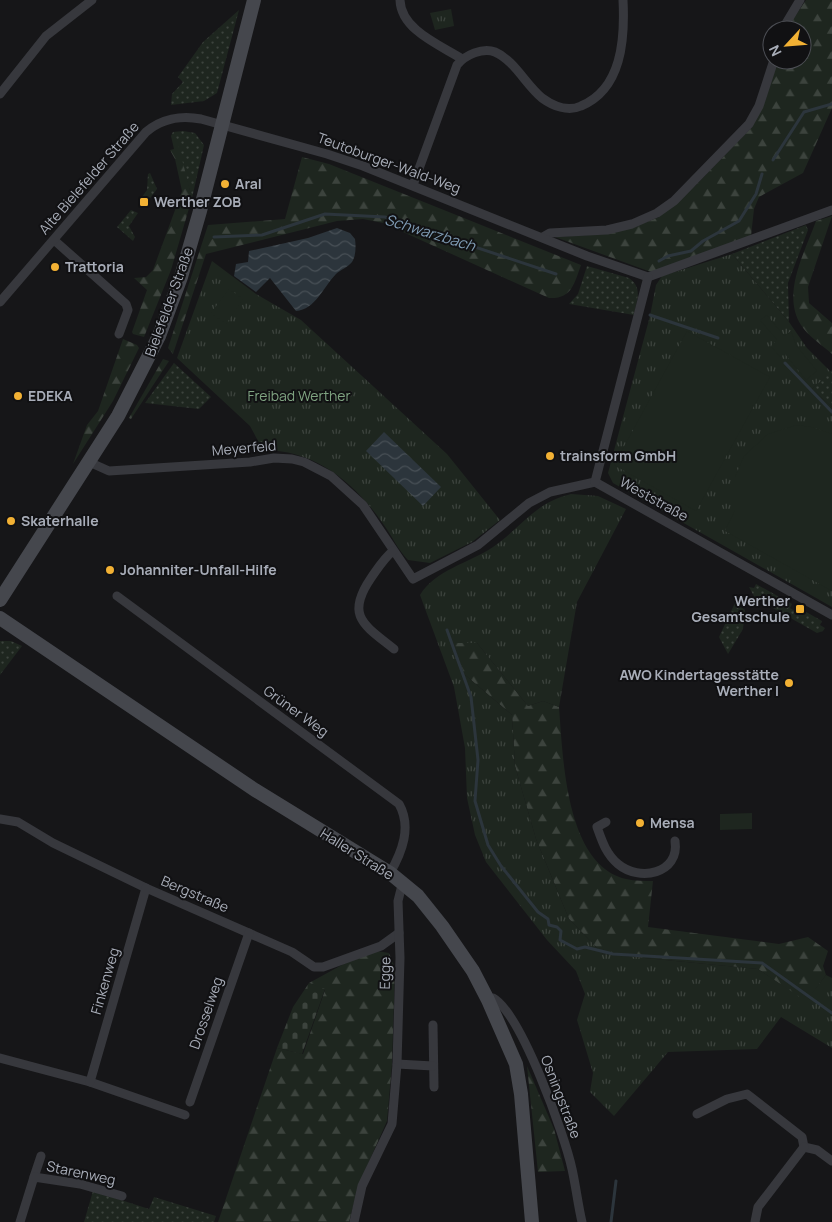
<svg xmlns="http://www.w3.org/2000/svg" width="832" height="1222" font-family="Manrope,sans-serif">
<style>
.grass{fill:url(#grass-dots)}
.forest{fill:url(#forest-firs)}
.cemetery{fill:url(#cemetery-stones)}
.park{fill:url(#park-tufts)}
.pitch{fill:#1e261f}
.water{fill:url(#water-waves)}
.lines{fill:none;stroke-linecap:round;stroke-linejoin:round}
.stream{stroke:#2c353c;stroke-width:3}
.street{stroke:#37383d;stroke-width:9}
.secondary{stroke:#45474d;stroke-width:14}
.poi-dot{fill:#f2b134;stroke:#111113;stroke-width:2}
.labels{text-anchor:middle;stroke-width:4;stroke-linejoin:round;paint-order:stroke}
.street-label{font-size:14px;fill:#a8adb8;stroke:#111113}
.poi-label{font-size:14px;font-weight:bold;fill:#a8adb8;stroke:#111113;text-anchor:start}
.park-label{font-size:14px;fill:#7fa381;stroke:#111113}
.water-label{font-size:15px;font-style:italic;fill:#7f9bb3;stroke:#111113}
</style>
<defs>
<pattern id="grass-dots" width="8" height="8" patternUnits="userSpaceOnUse" patternTransform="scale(1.25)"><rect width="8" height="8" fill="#1e261f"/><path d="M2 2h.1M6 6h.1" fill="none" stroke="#3c433d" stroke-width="1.8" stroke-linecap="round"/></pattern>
<pattern id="forest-firs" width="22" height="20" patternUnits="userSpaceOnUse" patternTransform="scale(1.25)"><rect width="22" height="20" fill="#1e261f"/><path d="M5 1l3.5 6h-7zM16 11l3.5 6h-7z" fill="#3c433d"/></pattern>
<pattern id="cemetery-stones" width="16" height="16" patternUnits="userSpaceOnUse" patternTransform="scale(1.25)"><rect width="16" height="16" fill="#1e261f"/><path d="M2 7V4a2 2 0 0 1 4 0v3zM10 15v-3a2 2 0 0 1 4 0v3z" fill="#3c433d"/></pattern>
<pattern id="park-tufts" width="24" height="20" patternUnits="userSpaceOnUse" patternTransform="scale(1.25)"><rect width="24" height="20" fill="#1e261f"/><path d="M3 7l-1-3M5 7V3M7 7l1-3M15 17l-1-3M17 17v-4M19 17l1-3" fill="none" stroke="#3c433d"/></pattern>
<pattern id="water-waves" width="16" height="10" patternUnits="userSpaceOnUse" patternTransform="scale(1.25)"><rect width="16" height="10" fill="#2c353c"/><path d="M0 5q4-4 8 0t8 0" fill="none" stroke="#485056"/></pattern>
</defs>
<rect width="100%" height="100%" fill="#161618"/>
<g class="grass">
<path d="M239,10L217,93L204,101L171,105L172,94L183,82L178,77L203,42Z"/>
<path d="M183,131L195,133L204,145L192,198L173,132Z"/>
<path d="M150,173L157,189L145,205L139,201L147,190L148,174Z"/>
<path d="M131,210L138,213L129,226L135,237L133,241L117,227Z"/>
<path d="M806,225L808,230L788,283L789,322L732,254Z"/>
<path d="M587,266L629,278C643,288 637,300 634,315L569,304L578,294Z"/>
<path d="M174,363L211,397L199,409L145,403Z"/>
<path d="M832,370V407L812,389Z"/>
<path d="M756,584L792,604L790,608L798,613L801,609L822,621L820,625L825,628L823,631L817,633L755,598L749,587L754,588Z"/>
<path d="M735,603L745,610L743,629L728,654L719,637Z"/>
<path d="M0,641H11L22,646L0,675Z"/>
<path d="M93,1191L149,1209L154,1197L216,1216L214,1222H84Z"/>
</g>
<g class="forest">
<path d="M806,0H832V108L803,173L759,197L754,209L751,236L651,272L555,237L607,234L634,227L659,217L695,186L752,127L777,60H802V30H786Z"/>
<path d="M173,132L177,140L192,198L171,270L144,337L133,334L132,332L147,290L134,278L146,277L153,270L182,191L175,159L170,150L174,149L171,136Z"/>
<path d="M302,157L329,164L581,265C574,284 572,299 549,298L383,223L363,219L337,221L206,254L173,354L168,348L208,225L285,219Z"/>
<path d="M832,216L808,287L809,303L832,323V354C822,345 808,336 801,325C781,294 805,252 816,221Z"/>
<path d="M123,339L137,345L139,348L113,401L73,464L87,425L98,411Z"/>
<path d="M163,359L169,361L131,419L129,418Z"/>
<path d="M453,643H477L528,706L543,701L559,707C563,756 565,865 626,879C635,881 645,881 653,881L648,927L779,944L808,937L828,951L823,966L826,975L806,1002L758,969L603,954L569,919L536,839L515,766L512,715L464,674Z"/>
<path d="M377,951L389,953L395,968L392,1064L387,1121L359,1184L349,1222H218L277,1048L303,1054L325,990L309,983L351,960Z"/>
<path d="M527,1066L554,1129L565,1171L538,1172Z"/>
</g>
<path class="cemetery" d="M309,983L325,989L302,1054L277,1048L293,1007Z"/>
<g class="park">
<path d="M451,9L454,26L435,30L430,13Z"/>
<path d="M732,254L789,322L807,348L831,372L812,389L832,407V607L613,483L608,473L650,316L656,285L662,276Z"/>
<path d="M212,261L256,294L301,320L447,454L500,520L472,542L430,563L408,560C398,550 392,536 384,525C355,483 316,450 263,450L250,426L177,358Z"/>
<path d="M571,494L598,496L626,509L577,602L559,707L543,701L528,706L477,643H453L464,674L512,715L515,766L536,839L569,919L603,954L758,969L806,1001L826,975L832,978V1048L781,1017L757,1049L668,1052L614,1116L590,1092L593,1073L577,1020L585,994L576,971L547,940L486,862L475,835L467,798L465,748L454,687L420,595C435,570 469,563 493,547C522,527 534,503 571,494Z"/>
</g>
<g class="pitch">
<path d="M229,289L243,299L226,324L211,313Z"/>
<path d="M767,315L784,336L791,331L796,345L817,371L806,380L785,354L780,357L771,346L777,340L760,320Z"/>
<path d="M687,331L770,377L696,511L614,465Z"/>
<path d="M797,425L811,427L832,434V591L725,531L735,510V477L744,456L768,434Z"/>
<path d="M752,813V829L720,830V814Z"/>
</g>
<g class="water">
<path d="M337,228L350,233L355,239C356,246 356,256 352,262C348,267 340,270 336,274C324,286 315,310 296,311L270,278L256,292L234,276L236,264L248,262L249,251L308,238Z"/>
<path d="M384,432L441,487L423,506L366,451Z"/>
</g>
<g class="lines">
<g class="stream">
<path d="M773,160L804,112L832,104"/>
<path d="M214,237L262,235L325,214L385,217L556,274"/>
<path d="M659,261L668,256L691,251L703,241L739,221L756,194L762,174"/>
<path d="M650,315L718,338"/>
<path d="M785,363L832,412"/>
<path d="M447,630L471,697L478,760L475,801L488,845L501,866L538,912L548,919L549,925L557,927L561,931L560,940L577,949L585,947L613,954L762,963L832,1013"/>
<path d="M611,1222L616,1181"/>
</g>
<g class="street">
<path d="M400,0C401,30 440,45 462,59"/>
<path d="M782,30L800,0"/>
<path d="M0,94L46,36L92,0"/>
<path d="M413,185L457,65C465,55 483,47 495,52C514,60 526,85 542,98C553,106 568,112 581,106C622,89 625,39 623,0"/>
<path d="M543,237L550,233L607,230L632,224L657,213L674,201L749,124L759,106L774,60"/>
<path d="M54,240L126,304L128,310L119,334"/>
<path d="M0,302L146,132C161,119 181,115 201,119L327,154L363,166L587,256L648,277L832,210"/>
<path d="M89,462L109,471L250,462L274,458L292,459L304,462L331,476L363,505L413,579L478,545L529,503L550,492L595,482"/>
<path d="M595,482L832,615"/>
<path d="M595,482L648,277"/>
<path d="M393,551C384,558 378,568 371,578C345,616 364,625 394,649"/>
<path d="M117,596L399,804C412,827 402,852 390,873"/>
<path d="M0,819L18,822L53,843L146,888L292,952L314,967H323L381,946L399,933"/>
<path d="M606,822L597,827C602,841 606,854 618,864C639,882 680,874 675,841"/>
<path d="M488,1000L493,998C521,1013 565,1136 572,1169C576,1187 578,1205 582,1222"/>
<path d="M433,1025L434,1087"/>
<path d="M0,1058L90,1082L185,1115"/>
<path d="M397,1064L433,1066"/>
<path d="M90,1082L146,888"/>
<path d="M190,1102L249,933"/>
<path d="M697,1114L727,1099L747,1094L802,1137L804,1147L817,1150L832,1161"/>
<path d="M34,1177L41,1156"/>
<path d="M20,1222L34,1177L80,1184L122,1196"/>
<path d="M354,1222L362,1186L392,1124L397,1064L400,958L398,901L401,889L404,883"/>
<path d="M755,1222L758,1207L804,1147"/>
</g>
<g class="secondary">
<path d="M0,600L118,416L159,336L181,277L200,211L254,0"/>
<path d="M0,618L255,790L390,873L418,896L442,926L473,971L488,1000L516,1064L521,1094L532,1222"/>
</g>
</g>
<g class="poi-dot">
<circle cx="225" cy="184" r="5"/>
<rect x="139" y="197" width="10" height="10" rx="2.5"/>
<circle cx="55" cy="267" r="5"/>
<circle cx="18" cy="396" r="5"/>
<circle cx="550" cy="456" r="5"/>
<circle cx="11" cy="521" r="5"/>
<circle cx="110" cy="570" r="5"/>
<rect x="795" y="604" width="10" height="10" rx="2.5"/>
<circle cx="789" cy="683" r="5"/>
<circle cx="640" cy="823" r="5"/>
</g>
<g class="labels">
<g class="street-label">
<text transform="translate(389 163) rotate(20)" y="5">Teutoburger-Wald-Weg</text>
<text transform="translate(89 178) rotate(-49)" y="5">Alte Bielefelder Straße</text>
<text transform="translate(169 302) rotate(-70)" y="5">Bielefelder Straße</text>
<text transform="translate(244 448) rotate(-5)" y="5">Meyerfeld</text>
<text transform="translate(654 499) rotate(29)" y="5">Weststraße</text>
<text transform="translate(296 711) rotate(36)" y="5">Grüner Weg</text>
<text transform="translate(357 854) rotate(32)" y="5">Haller Straße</text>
<text transform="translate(195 894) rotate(23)" y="5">Bergstraße</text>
<text transform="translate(385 973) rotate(-89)" y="5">Egge</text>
<text transform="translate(105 981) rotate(-74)" y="5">Finkenweg</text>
<text transform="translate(206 1013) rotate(-71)" y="5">Drosselweg</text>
<text transform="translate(561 1097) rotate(69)" y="5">Osningstraße</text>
<text transform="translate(81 1173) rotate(12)" y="5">Starenweg</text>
</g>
<g class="poi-label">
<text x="235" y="189">Aral</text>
<text x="154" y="207">Werther ZOB</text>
<text x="65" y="272">Trattoria</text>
<text x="28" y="401">EDEKA</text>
<text x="560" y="461">trainsform GmbH</text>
<text x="21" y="526">Skaterhalle</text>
<text x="120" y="575">Johanniter-Unfall-Hilfe</text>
<text x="790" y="606" text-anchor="end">Werther<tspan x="790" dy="16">Gesamtschule</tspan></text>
<text x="779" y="680" text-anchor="end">AWO Kindertagesstätte<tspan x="779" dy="16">Werther I</tspan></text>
<text x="650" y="828">Mensa</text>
</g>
<g class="park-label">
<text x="299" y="401">Freibad Werther</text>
</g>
<g class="water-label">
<text transform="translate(430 233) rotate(17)" y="5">Schwarzbach</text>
</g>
</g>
<g transform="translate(787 45) rotate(244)"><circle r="24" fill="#111113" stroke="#4d4f55"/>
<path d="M0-4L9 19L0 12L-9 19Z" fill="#f2b134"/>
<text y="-8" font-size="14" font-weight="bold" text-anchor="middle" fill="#a8adb8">N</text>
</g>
</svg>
